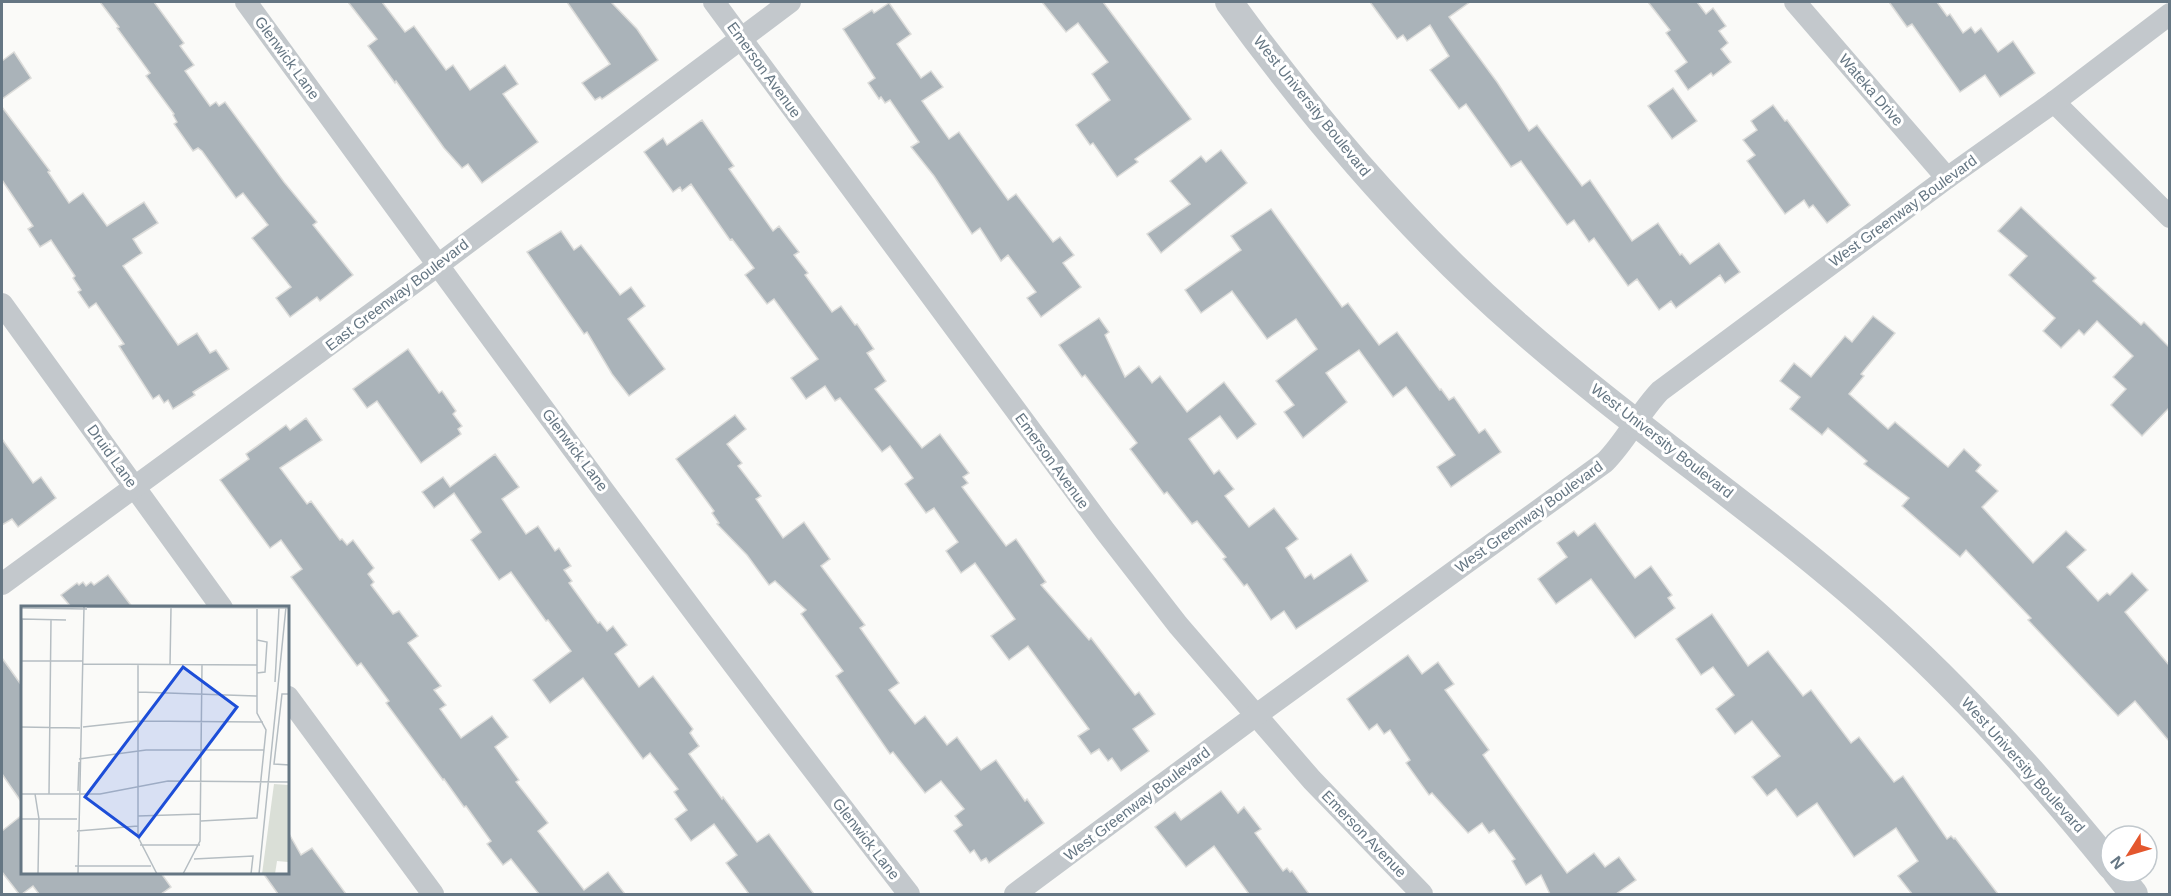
<svg xmlns="http://www.w3.org/2000/svg" width="2171" height="896" font-family="Helvetica,sans-serif">
<style>
.building{fill:#aab3b9;stroke:#dcdcda;stroke-width:1.5}
.lines{fill:none;stroke-linecap:round;stroke-linejoin:round}
.minor{stroke:#c3c8cc;stroke-width:22}
.tertiary{stroke:#c3c8cc;stroke-width:28}
.labels{text-anchor:middle;stroke-width:6;stroke-linejoin:round;paint-order:stroke}
.street-label{font-size:15px;fill:#657683;stroke:#fff}
.inset-road{fill:none;stroke:#b5bdc2;stroke-width:1.5}
.view{fill:#1d4ed8;fill-opacity:0.15;stroke:#1d4ed8;stroke-width:3}
.inset-edge{fill:none;stroke:#657683;stroke-width:3}
</style>
<rect width="100%" height="100%" fill="#fafaf8"/>
<g class="building">
<path d="M100,2H154L184,43L180,46L194,65L185,71L210,106L216,102L219,106L225,102L284,182L317,222L313,225L353,275L320,301L317,297L290,317L276,298L291,287L252,238L268,225L243,193L236,198L202,151L198,148L193,151L174,124L177,122L173,115L174,114L146,76L150,73L117,28L119,27Z"/>
<path d="M348,2H382L405,32L414,26L446,70L453,65L470,90L505,65L518,84L503,94L538,142L482,183L468,164L462,168L444,148L396,81L395,83L368,46L377,39Z"/>
<path d="M567,2H611L637,29L658,60L602,99L600,97L595,100L582,83L610,64Z"/>
<path d="M1042,2H1103L1191,119L1135,159L1138,162L1117,177L1093,143L1090,145L1076,125L1110,100L1092,74L1108,62L1078,23L1066,32Z"/>
<path d="M1370,2H1470L1449,17L1497,82L1529,131L1537,125L1582,186L1590,180L1632,241L1658,223L1680,255L1682,254L1690,264L1719,243L1740,272L1725,283L1720,275L1676,308L1671,301L1659,310L1637,279L1628,286L1594,238L1589,242L1574,220L1567,225L1521,161L1511,167L1466,104L1459,109L1430,70L1449,56L1430,25L1407,41L1403,35L1397,39Z"/>
<path d="M1648,2H1697L1706,14L1713,8L1726,26L1719,31L1728,43L1721,49L1731,62L1713,76L1711,73L1688,90L1675,71L1687,62L1666,33L1670,30Z"/>
<path d="M1889,2H1937L1947,16L1950,14L1963,33L1971,27L1975,33L1981,28L1998,52L2013,41L2035,73L2000,97L1985,75L1960,92L1912,24L1907,27Z"/>
<path d="M889,3L911,34L897,44L921,78L931,71L943,87L922,101L949,139L959,132L1008,200L1016,194L1053,242L1060,237L1074,255L1063,263L1081,287L1041,317L1027,298L1036,292L1008,255L1001,261L980,228L972,234L934,176L911,147L919,142L890,100L885,103L881,97L879,99L868,83L875,78L843,29L872,10L874,13Z"/>
<path d="M14,52L31,78L2,99V61Z"/>
<path d="M1673,88L1697,121L1672,139L1648,106Z"/>
<path d="M1773,105L1785,121L1787,120L1850,205L1827,223L1813,205L1809,208L1804,200L1785,214L1747,161L1755,155L1743,140L1757,130L1751,121Z"/>
<path d="M2,107L50,171L48,172L69,203L83,193L107,226L144,202L158,223L133,239L142,253L123,266L178,345L197,333L210,353L216,350L229,369L193,392L195,395L173,409L168,400L164,403L159,395L153,399L119,346L124,344L96,303L89,308L78,292L81,290L73,278L75,276L51,240L40,247L28,229L33,226L2,180Z"/>
<path d="M702,120L734,166L729,169L773,231L779,226L799,252L794,255L808,273L805,275L832,312L841,306L855,325L857,324L874,349L867,353L886,381L875,389L922,448L940,434L969,473L963,477L968,483L962,487L1006,546L1016,539L1046,582L1041,585L1089,640L1091,638L1135,695L1139,692L1155,714L1133,729L1149,751L1121,771L1112,758L1108,761L1099,749L1091,754L1078,736L1089,729L1028,646L1009,660L991,636L1015,619L975,563L961,573L946,551L958,542L934,508L926,513L905,484L913,478L890,446L882,452L840,398L835,401L825,386L806,399L791,378L818,359L774,299L767,304L745,275L754,268L732,239L730,240L691,184L682,191L680,187L673,192L644,152L663,138L667,145Z"/>
<path d="M1221,150L1247,183L1161,253L1147,234L1190,204L1170,181L1201,156L1206,162Z"/>
<path d="M2021,207L2096,278L2093,281L2141,325L2144,322L2169,347V408L2142,436L2111,405L2126,389L2113,377L2133,356L2097,321L2084,335L2079,330L2061,348L2043,331L2055,318L2009,275L2027,256L1998,231Z"/>
<path d="M1271,209L1342,307L1348,303L1379,345L1397,332L1440,390L1441,389L1449,400L1454,397L1479,433L1485,429L1501,452L1451,487L1437,467L1455,455L1406,387L1393,397L1359,350L1326,373L1347,402L1303,438L1284,412L1294,405L1276,381L1317,349L1296,319L1267,339L1232,291L1201,313L1185,290L1241,250L1231,236Z"/>
<path d="M561,231L574,250L581,245L620,295L631,287L645,306L628,319L665,369L629,396L612,374L587,332L584,334L527,252Z"/>
<path d="M1873,316L1895,333L1861,374L1864,376L1849,394L1888,429L1895,422L1948,467L1964,449L1981,465L1976,471L1998,491L1982,507L2033,563L2066,531L2086,550L2067,567L2098,601L2107,593L2110,595L2132,573L2148,590L2125,612L2169,665V741L2135,701L2118,716L2028,620L2031,618L1966,550L1960,557L1902,506L1909,498L1864,464L1867,461L1828,428L1822,435L1790,409L1800,397L1780,381L1794,363L1811,377L1845,336L1852,342Z"/>
<path d="M1099,318L1109,332L1105,335L1125,377L1139,366L1152,383L1160,376L1187,412L1224,382L1256,424L1237,439L1220,416L1189,439L1214,474L1219,470L1234,489L1225,496L1249,527L1274,508L1298,539L1286,548L1305,578L1311,574L1314,579L1351,554L1368,581L1296,629L1284,611L1271,620L1247,584L1244,586L1223,559L1226,557L1197,521L1192,524L1167,492L1164,494L1130,449L1137,443L1085,375L1082,377L1059,345Z"/>
<path d="M408,349L439,393L442,391L456,411L453,414L462,426L458,429L461,434L421,463L377,401L367,408L353,389Z"/>
<path d="M735,415L746,429L727,444L742,463L738,466L761,496L756,499L783,538L804,522L830,559L821,566L865,625L860,628L899,683L889,690L915,724L925,716L947,745L957,737L981,770L996,760L1025,801L1027,799L1044,823L989,863L986,858L981,861L974,850L970,853L954,831L962,825L955,816L964,809L941,781L925,793L893,752L890,754L836,676L843,671L801,614L806,610L775,581L769,585L747,555L717,524L719,523L712,513L714,511L676,459Z"/>
<path d="M306,418L322,440L280,468L307,504L311,501L340,540L342,539L347,545L353,540L374,568L368,574L374,582L371,585L393,614L399,611L418,636L408,643L441,686L434,690L446,705L440,709L461,738L492,716L508,737L495,747L519,780L516,782L548,823L538,831L584,890L608,872L625,894H539L511,859L503,865L487,844L491,841L466,806L464,807L444,779L443,780L386,703L389,701L361,663L357,666L291,577L302,569L281,540L270,548L220,480L249,459L246,454L286,425L290,430Z"/>
<path d="M2,439L33,483L41,477L56,498L18,527L12,519L2,525Z"/>
<path d="M495,454L519,487L502,499L526,534L538,526L555,551L559,548L571,566L564,570L572,581L569,583L598,623L600,622L607,631L613,626L627,645L615,654L639,687L653,676L693,729L690,733L699,746L689,754L722,799L723,797L757,842L769,834L814,894H749L726,863L737,855L714,824L691,841L675,819L687,810L674,792L678,789L650,753L643,759L583,678L550,703L533,680L571,651L548,620L546,621L511,572L499,580L471,540L481,532L454,493L434,508L422,492L443,477L450,487Z"/>
<path d="M1595,523L1635,578L1651,566L1672,595L1668,598L1675,608L1635,638L1591,579L1556,604L1538,579L1567,557L1557,543L1574,531L1578,536Z"/>
<path d="M108,575L133,608H72L61,595L77,583L79,585L83,582L86,586L91,582L94,585Z"/>
<path d="M1712,614L1748,666L1768,651L1803,696L1811,690L1851,743L1859,737L1894,782L1903,776L1947,839L1951,836L1954,839L1955,838L1998,894H1912L1898,876L1918,861L1896,828L1854,857L1817,803L1797,817L1776,789L1767,796L1752,777L1780,756L1752,721L1735,734L1716,709L1734,695L1713,667L1701,675L1676,639Z"/>
<path d="M1408,655L1422,674L1438,662L1454,684L1445,690L1489,750L1483,755L1567,873L1594,853L1605,867L1619,857L1636,880L1616,894H1550L1541,875L1526,885L1512,861L1515,859L1494,830L1489,833L1482,823L1468,833L1432,793L1429,795L1406,763L1410,760L1390,730L1384,734L1377,724L1369,730L1347,699Z"/>
<path d="M2,658L22,686V803L2,774Z"/>
<path d="M1221,791L1238,813L1244,807L1261,829L1255,833L1283,871L1287,868L1290,872L1292,871L1309,894H1249L1214,846L1186,867L1155,827L1175,812L1181,820Z"/>
<path d="M22,815V873H161L171,887L161,894H39L33,886L22,894H19L2,872V831Z"/>
<path d="M288,832L301,855L312,848L346,894H278L263,873H288Z"/>
</g>
<g class="lines">
<g class="minor">
<path d="M246,2C464,301 682,602 909,894"/>
<path d="M714,2L1105,531L1178,625L1312,780L1422,894"/>
<path d="M1795,2L1947,178"/>
<path d="M2054,102L2170,217"/>
<path d="M2,304L222,608"/>
<path d="M2,584L438,265L790,2"/>
<path d="M288,697L433,894"/>
<path d="M1015,894L1255,716L1605,462C1626,441 1639,413 1660,391L1947,178L2054,102L2170,14"/>
</g>
<g class="tertiary">
<path d="M1229,2C1314,119 1409,231 1518,326C1638,432 1773,520 1891,628C1971,701 2043,782 2111,866"/>
<path d="M2116,872L2134,894"/>
</g>
</g>
<g class="labels">
<g class="street-label">
<text transform="translate(287 58) rotate(54)" y="5">Glenwick Lane</text>
<text transform="translate(764 70) rotate(54)" y="5">Emerson Avenue</text>
<text transform="translate(1871 90) rotate(49)" y="5">Wateka Drive</text>
<text transform="translate(1312 106) rotate(51)" y="5">West University Boulevard</text>
<text transform="translate(1903 211) rotate(-36)" y="5">West Greenway Boulevard</text>
<text transform="translate(397 295) rotate(-37)" y="5">East Greenway Boulevard</text>
<text transform="translate(1662 441) rotate(38)" y="5">West University Boulevard</text>
<text transform="translate(575 450) rotate(53)" y="5">Glenwick Lane</text>
<text transform="translate(112 456) rotate(54)" y="5">Druid Lane</text>
<text transform="translate(1052 461) rotate(54)" y="5">Emerson Avenue</text>
<text transform="translate(1529 517) rotate(-36)" y="5">West Greenway Boulevard</text>
<text transform="translate(2023 765) rotate(48)" y="5">West University Boulevard</text>
<text transform="translate(1137 804) rotate(-37)" y="5">West Greenway Boulevard</text>
<text transform="translate(1364 834) rotate(46)" y="5">Emerson Avenue</text>
<text transform="translate(866 839) rotate(52)" y="5">Glenwick Lane</text>
</g>
</g>
<g transform="translate(21 606)">
<rect width="268" height="268" fill="#fafaf8"/>
<path d="M253,178L267,179V256L256,255L254,268H241Z" fill="#dadfd7"/>
<path class="inset-road" d="M66,1L269,2M0,2L66,3M1,13L45,14M1,55H62M62,58L236,59M117,59V231L136,268M149,59L150,2M236,67L244,66L246,36L236,34M254,76L258,2M117,86L236,90M269,88H261L253,158L269,159M0,107L1,13M0,121L59,122M62,121L117,115L242,116M58,153L125,144H243M57,185L58,156M0,188H79L147,175L269,176M14,188L18,213L17,268M28,188L30,14M117,210L180,208M0,213H56M180,215L236,212L245,124L236,107V3M56,225L117,220M119,239H179M173,253L232,250L230,268M54,260H130M57,268L63,1M135,268H155M162,268L179,235L181,59M238,268L265,1"/>
<path class="view" d="M162,61L216,101L118,231L64,191Z"/>
<rect width="268" height="268" class="inset-edge"/>
</g>
<rect width="2171" height="896" fill="none" stroke="#657683" stroke-width="6"/>
<g transform="translate(2129 854) rotate(233)"><circle r="28" fill="#ffffff" stroke="#c1c8cd" stroke-width="1.5"/>
<path d="M0-4.5L10 22L0 15L-10 22Z" fill="#e4572e"/>
<text y="-9" font-size="16" font-weight="bold" text-anchor="middle" fill="#657683">N</text>
</g>
</svg>
